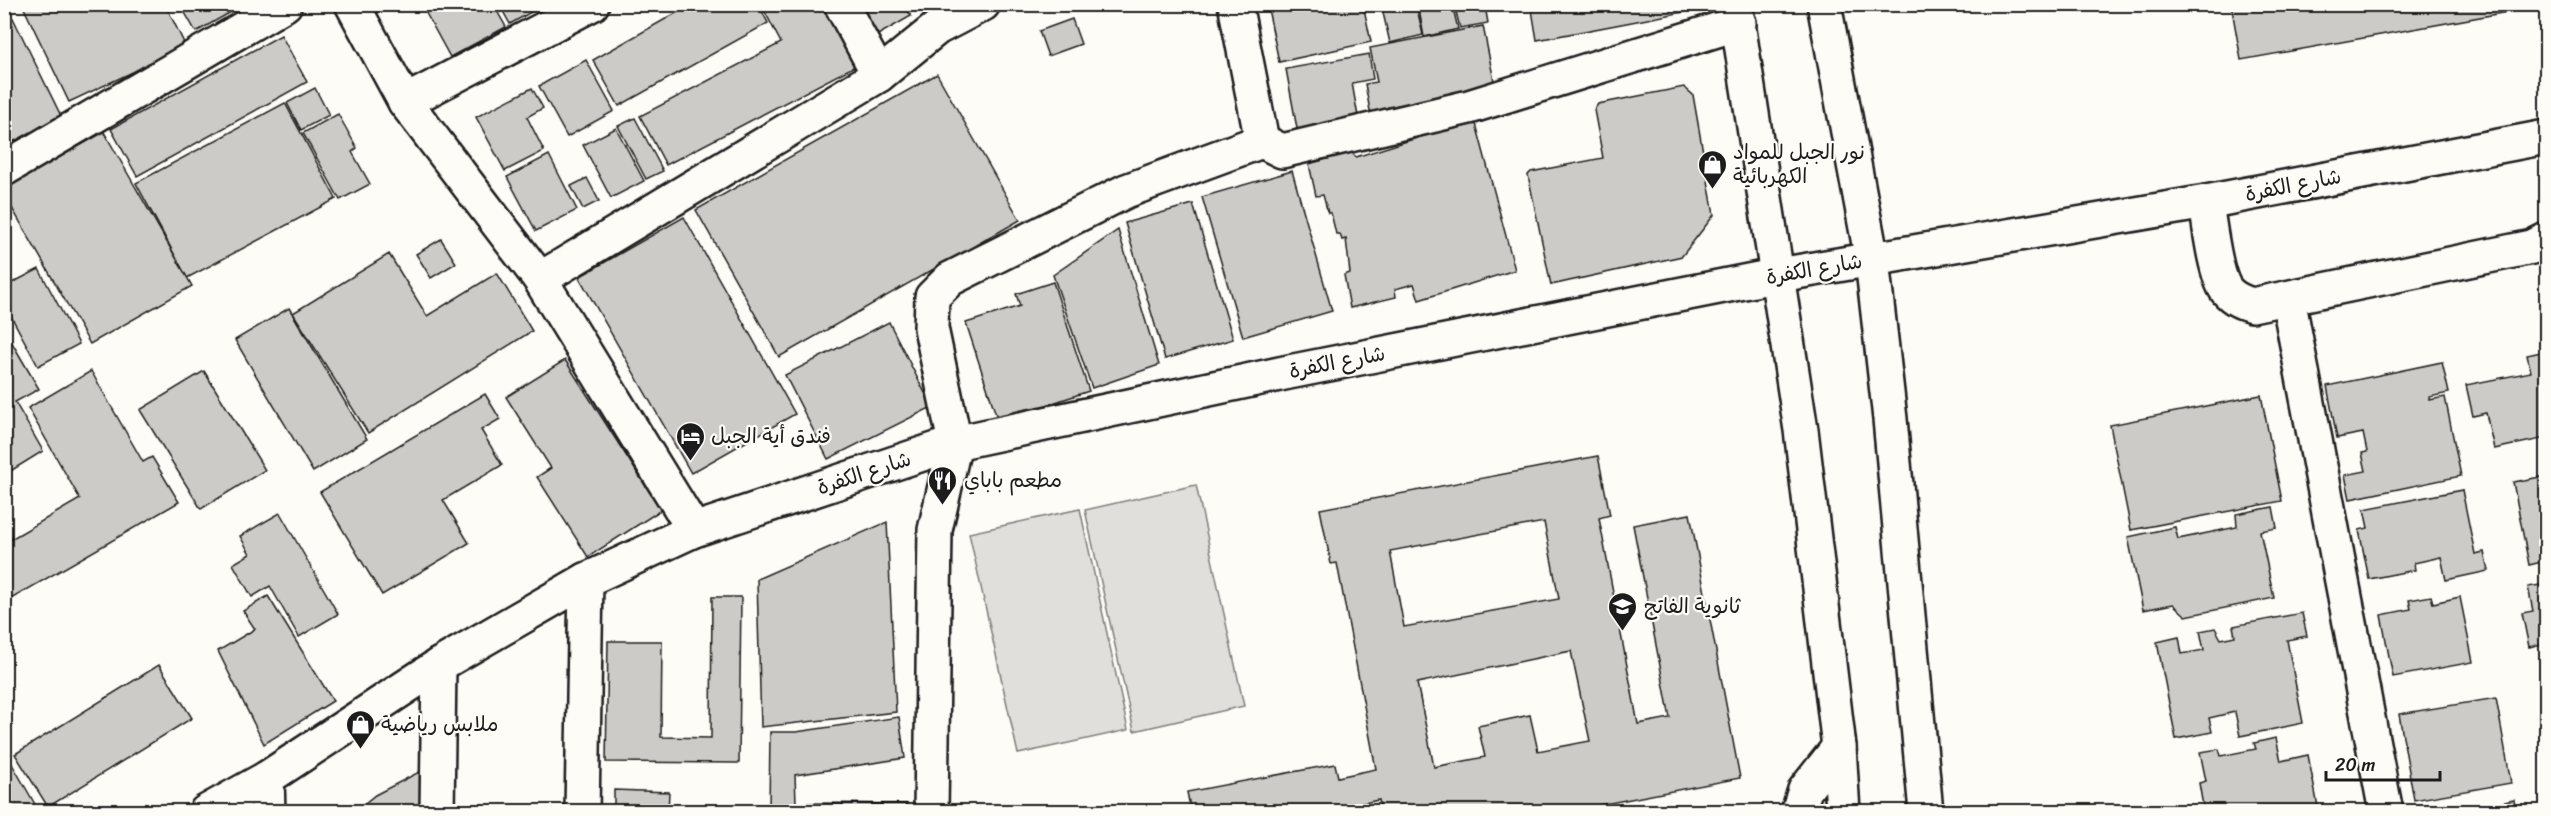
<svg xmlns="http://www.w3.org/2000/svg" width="2551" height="816" font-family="Sriracha,'Playpen Sans Arabic',sans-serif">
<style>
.green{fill:#e0dfdb;stroke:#7e7e7c;stroke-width:1.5}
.building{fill:#cccbc8;stroke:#1c1c1c;stroke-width:1.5;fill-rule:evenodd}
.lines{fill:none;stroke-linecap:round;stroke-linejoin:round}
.minor-casing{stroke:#1c1c1c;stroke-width:38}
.minor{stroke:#fdfcf7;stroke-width:33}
.labels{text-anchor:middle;stroke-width:4.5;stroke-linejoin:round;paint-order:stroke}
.poi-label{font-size:21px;fill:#1c1c1c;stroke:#fdfcf7;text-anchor:start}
.street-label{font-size:21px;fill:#1c1c1c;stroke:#fdfcf7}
</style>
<rect width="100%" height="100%" fill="#fdfcf7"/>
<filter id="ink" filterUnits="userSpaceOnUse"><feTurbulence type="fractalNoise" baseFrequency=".0167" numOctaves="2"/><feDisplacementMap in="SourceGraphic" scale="12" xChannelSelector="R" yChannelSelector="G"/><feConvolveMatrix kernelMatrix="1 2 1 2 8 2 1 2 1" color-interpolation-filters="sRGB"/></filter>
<g filter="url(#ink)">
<g class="green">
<path d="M1196,485L1244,706L1134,731L1085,510Z"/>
<path d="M1080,509L1128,730L1018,754L969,533Z"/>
</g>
<g class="building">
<path d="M22,4H165L186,47L69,102Z"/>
<path d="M180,4H245L196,32Z"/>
<path d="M421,4H493L506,27L450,57Z"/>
<path d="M499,4H539L540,7L510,24Z"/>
<path d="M692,4H758L768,23L619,106L593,60Z"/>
<path d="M761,4H829L861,63L666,165L640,116L781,43Z"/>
<path d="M851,4H904L911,16L871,39Z"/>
<path d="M1267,4H1363L1371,42L1279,62Z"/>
<path d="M1381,4H1416L1423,35L1390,43Z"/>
<path d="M1418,4H1452L1458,29L1424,37Z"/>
<path d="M1531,4H1699L1700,9L1537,40Z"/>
<path d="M2231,4H2546V5L2241,60Z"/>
<path d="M1485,6L1488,23L1460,28L1456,12Z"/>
<path d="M13,18L62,118L4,146V21Z"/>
<path d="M1072,19L1081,44L1048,56L1039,31Z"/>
<path d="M1483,26L1495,86L1388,107L1389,113L1371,116L1365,84L1377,82L1370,48Z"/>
<path d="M281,35L307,82L137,176L111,129Z"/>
<path d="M1369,54L1373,79L1352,83L1359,122L1298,134L1286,69Z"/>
<path d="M586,60L614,111L567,137L539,86Z"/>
<path d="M937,74L1020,220L779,357L696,210Z"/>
<path d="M1684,87L1693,95L1714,215L1682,256L1551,285L1528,175L1531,172L1603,158L1594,110L1598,104Z"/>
<path d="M315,88L329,115L301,130L287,103Z"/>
<path d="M532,88L543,108L527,117L544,151L505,171L476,117Z"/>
<path d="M285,103L336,199L187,278L136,183Z"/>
<path d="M338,114L357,148L352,152L370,184L340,200L303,133Z"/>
<path d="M635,118L663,171L646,179L618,126Z"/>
<path d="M1475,120L1515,270L1419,300L1414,284L1395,289L1396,297L1350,308L1344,275L1350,273L1346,239L1342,240L1340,234H1336L1331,213H1328L1323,195L1316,196L1309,164L1351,152L1356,157Z"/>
<path d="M616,128L644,181L611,198L583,145Z"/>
<path d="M104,132L192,286L90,344L4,194V188Z"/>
<path d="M549,155L577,210L536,231L507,177Z"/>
<path d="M1292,171L1332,311L1243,337L1202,197Z"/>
<path d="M587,178L599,201L583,209L571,186Z"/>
<path d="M1193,204L1233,339L1165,359L1125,223Z"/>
<path d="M684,217L795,414L691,473L579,277Z"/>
<path d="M1118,230L1159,365L1092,388L1053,275Z"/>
<path d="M441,239L456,263L431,278L416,254Z"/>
<path d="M389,254L427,316L497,273L532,331L368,433L293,313Z"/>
<path d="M39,269L79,344L38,366L4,303V287Z"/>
<path d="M1053,282L1089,391L998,421L966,323L1020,306L1016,294Z"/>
<path d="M289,308L367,439L313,472L235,340Z"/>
<path d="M889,322L932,407L828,459L785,375Z"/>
<path d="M4,329L39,389L15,402L43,451L9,472L4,465Z"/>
<path d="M2546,351V438L2494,449L2486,413L2473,416L2466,385L2531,372L2527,355Z"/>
<path d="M565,360L661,510L588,557L537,477L551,468L506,397Z"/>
<path d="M2442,362L2449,393L2429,397V400L2445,397L2461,476L2350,499L2345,475L2366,471L2362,453L2367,452L2363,433L2337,438L2327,386Z"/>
<path d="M91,371L143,462L152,457L179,502L4,603V543L80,499L28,408Z"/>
<path d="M204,371L265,470L201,509L140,410Z"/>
<path d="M485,394L500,419L481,430L502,465L443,500L469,543L382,595L320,492Z"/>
<path d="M2261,395L2282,501L2131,530L2110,425Z"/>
<path d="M1598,456L1610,515L1599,518L1638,724L1670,718L1633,525L1690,514L1740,778L1563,812H1381L1379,800L1338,808L1339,812H1191L1187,792L1335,764L1338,777L1376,769L1337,563L1331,564L1320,509ZM1544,522L1559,599L1404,627L1390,551ZM1571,651L1590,741L1538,751L1530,715L1478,726L1485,757L1434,767L1417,683Z"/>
<path d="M2546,476V561L2529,565L2513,482Z"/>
<path d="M2462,490L2475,554L2484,552L2488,571L2446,580L2441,557L2414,563L2415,570L2369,579L2359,530L2368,528L2364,509Z"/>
<path d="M2273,507L2277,528L2260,531L2274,598L2186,616L2173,604L2143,610L2128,537L2175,527L2178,539L2237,527L2236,514Z"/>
<path d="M280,513L338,614L299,637L270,586L252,597L233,564L250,554L240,536Z"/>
<path d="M887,522L896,712L761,727L757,579Z"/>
<path d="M2546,584V643L2529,647L2522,613L2533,611L2528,587Z"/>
<path d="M268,596L333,701L264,744L218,651L255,629L243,611Z"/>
<path d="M2431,596L2433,603L2460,597L2473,662L2393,677L2381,615L2411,609L2409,600Z"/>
<path d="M712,597H741L739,763L606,762L608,641H662L661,737L711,738Z"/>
<path d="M2302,613L2307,636L2287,640L2303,723L2240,736L2235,712L2209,718L2212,732L2176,739L2157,642L2179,637L2182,654L2204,650L2200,631L2215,628L2221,639L2235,636L2233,626Z"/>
<path d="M159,665L192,718L48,807L15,754Z"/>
<path d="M2496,698L2511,783L2414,800L2399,714Z"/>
<path d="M899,717L905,758L795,775L796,803L906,804V812H769L770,732H796Z"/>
<path d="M2276,738L2281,761L2308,755L2319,812H2204L2199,783L2206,781L2200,752L2219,749L2221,756L2256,749L2254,743Z"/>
<path d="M8,757L36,806L27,812H4V759Z"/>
<path d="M421,771L433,812H354L375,795Z"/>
<path d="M614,790L669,792L668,812H614Z"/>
<path d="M2514,800L2516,812H2460Z"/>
</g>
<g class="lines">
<defs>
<g id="minor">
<path d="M352,4L405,102L540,279L694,530"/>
<path d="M841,4L879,75"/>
<path d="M1235,4L1262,141"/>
<path d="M1735,4L1801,430L1839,747L1843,812"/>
<path d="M1824,4L1872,260L1890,419L1926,812"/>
<path d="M405,102L592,4"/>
<path d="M4,169L285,4"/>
<path d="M2206,202C2209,222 2215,276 2227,291C2234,299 2242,302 2252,305L2532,247L2546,240"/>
<path d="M540,279L879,75L937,28L983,4"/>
<path d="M2288,298L2386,812"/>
<path d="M267,778L268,812"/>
<path d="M206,812L267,778L439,665L586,580L694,530L955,443L1289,372L1779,275L2206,202L2546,137"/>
<path d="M437,812L439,665"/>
<path d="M582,812L586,580"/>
<path d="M931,812L935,530L955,443L931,328L932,297L950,279L1126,191L1262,141L1282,151L1469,107L1739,23"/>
<path d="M1798,812L1805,790L1839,747"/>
</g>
</defs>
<use href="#minor" class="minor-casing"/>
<use href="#minor" class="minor"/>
</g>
</g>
<defs>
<symbol id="shop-pin" viewBox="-11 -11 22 30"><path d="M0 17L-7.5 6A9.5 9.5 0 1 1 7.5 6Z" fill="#1c1c1c" stroke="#fdfcf7"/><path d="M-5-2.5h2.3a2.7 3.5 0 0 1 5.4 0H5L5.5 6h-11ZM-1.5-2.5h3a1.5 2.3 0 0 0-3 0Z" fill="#fff"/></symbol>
<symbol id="hotel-pin" viewBox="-11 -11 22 30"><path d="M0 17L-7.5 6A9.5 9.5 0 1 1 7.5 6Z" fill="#1c1c1c" stroke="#fdfcf7"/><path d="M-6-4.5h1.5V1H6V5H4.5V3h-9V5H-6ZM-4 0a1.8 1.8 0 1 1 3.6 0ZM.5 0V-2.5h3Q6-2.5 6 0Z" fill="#fff"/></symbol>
<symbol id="restaurant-pin" viewBox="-11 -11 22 30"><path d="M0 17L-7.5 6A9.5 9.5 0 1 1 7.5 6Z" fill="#1c1c1c" stroke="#fdfcf7"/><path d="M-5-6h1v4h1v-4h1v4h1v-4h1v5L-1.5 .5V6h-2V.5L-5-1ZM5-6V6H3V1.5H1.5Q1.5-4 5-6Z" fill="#fff"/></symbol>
<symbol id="school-pin" viewBox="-11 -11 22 30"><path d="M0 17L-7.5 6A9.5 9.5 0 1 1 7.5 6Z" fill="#1c1c1c" stroke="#fdfcf7"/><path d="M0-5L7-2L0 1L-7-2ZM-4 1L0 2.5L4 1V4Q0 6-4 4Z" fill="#fff"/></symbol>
</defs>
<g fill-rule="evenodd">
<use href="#shop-pin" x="1696" y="148" width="33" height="45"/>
<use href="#hotel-pin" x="674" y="420" width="33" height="45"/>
<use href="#restaurant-pin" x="926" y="464" width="33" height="45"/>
<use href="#school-pin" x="1606" y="590" width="33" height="45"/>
<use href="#shop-pin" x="344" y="708" width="33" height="45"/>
</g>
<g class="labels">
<g class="poi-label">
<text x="1733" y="159">نور الجبل للمواد<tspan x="1733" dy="24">الكهربائية</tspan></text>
<text x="711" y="443">فندق أية الجبل</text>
<text x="964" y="487">مطعم باباي</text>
<text x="1644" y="613">ثانوية الفاتح</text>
<text x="381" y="731">ملابس رياضية</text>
</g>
<g class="street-label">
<text transform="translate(2293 185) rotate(-11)" y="7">شارع الكفرة</text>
<text transform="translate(1814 269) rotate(-10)" y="7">شارع الكفرة</text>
<text transform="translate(1337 362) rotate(-11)" y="7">شارع الكفرة</text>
<text transform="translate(864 473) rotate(-18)" y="7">شارع الكفرة</text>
</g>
</g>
<rect width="2551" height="816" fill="none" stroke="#fdfcf7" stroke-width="24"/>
<rect x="12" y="12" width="2527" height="792" fill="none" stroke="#1c1c1c" stroke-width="2" filter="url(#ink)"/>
<path d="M2326 771v9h114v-9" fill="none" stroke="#1c1c1c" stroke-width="3"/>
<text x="2335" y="771" font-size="18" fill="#1c1c1c" stroke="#fdfcf7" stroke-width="4.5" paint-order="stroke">20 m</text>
</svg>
